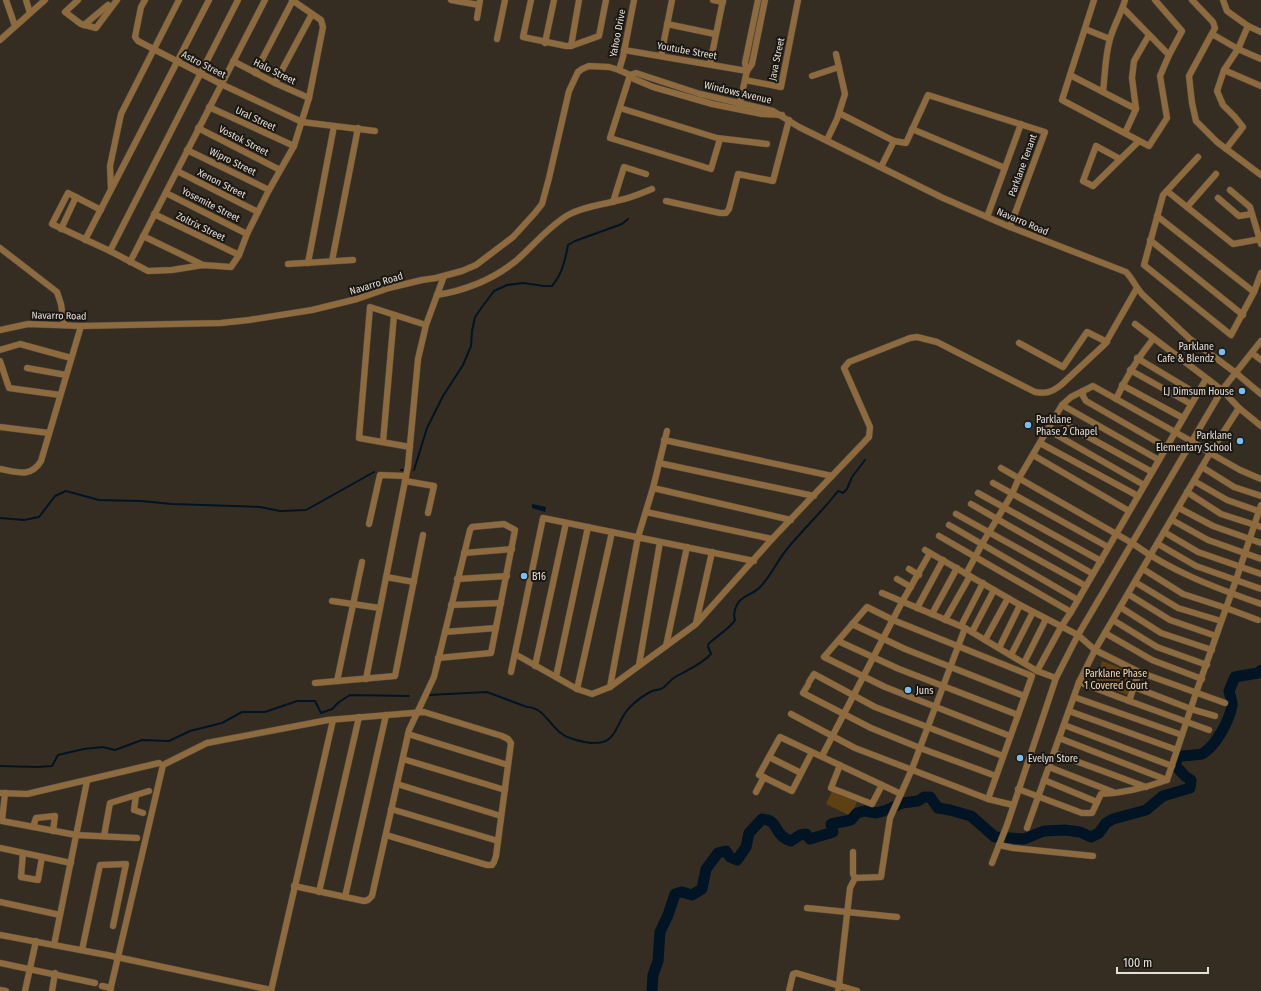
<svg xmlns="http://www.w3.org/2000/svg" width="1261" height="991" font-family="'Fira Sans Condensed',sans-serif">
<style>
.green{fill:#5e4015}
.water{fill:#001424}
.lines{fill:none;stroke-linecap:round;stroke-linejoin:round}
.stream{stroke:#001424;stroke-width:2}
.river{stroke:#001424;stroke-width:11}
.minor-casing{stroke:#52493f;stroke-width:7}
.minor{stroke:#8e6b3e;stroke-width:6}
.poi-dot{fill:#78bff7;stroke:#1a1611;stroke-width:1.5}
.labels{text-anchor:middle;stroke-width:4;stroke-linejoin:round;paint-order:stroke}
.street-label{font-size:10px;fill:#e5dfd8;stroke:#1a1611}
.poi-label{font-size:10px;fill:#e5dfd8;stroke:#1a1611;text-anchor:start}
.park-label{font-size:10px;fill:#f9dcb9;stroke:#1a1611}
</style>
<rect width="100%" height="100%" fill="#362d22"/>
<g class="green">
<path d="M1102,661L1137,674L1128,695L1095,683Z"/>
<path d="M832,791L857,802L851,816L826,804Z"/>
</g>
<path class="water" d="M532,504L546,507L545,512L532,508Z"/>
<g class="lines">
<g class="stream">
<path d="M401,470H406"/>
<path d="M414,470L427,428L443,396L463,365L471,346L472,331L475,317L482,307L494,291L507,285L523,283L544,286H552C562,274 565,261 568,245L575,241L622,224L628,219"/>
<path d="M0,518L24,520L39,517L55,496L66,491L99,500L141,501L172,504L260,507L280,511L306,510L374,472"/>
<path d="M429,695L487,692L527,707C546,707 552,733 570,738C578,741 594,745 603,742C617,738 619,717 630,707C636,701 644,695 652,691C655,690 658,690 661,689C667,686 670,680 675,677C687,670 701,665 711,654C710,651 708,648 708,645C708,642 731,628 735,620C733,614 735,608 738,603C743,595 754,594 760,587C771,576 777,561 787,549C803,529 822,512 838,491L843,493L847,489L852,477L865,460"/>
<path d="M0,766L37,767L52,766L58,755L84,749L103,747L115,750L142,740L169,741L190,731L222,723L242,712H265L297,701H315L321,713L332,709L339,702L350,695L409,696"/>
</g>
<path class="river" d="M652,991L653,975L658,961L660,932L668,915L675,894L682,892L692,895L702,889L706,869L718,853L726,851L730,857L737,860L746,847L749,833L762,819C777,821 773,827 782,836C784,838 788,840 791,841L800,835L806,834L810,839L833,832L831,824L851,820L857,813L865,811L876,813L887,810L902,803L918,801L924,797H930L938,808L950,810L971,816L995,837L1024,839L1044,831L1065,830L1080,832L1091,837L1099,833L1106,823L1113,819L1146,810L1163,796L1190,788L1191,780L1185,776L1175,765L1178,757C1184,755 1199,755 1202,754C1216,746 1229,721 1232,706C1233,702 1230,696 1229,691L1235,677L1258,673L1261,670"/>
<defs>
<g id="minor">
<path d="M6,0L15,26"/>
<path d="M26,0L30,13"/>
<path d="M78,0L65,12L81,24L96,28L117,0"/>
<path d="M145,0L141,7L135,37L138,41L221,84L302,122L375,131"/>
<path d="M451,0L479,5"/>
<path d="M531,0L523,37L566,46H571L599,36L606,0"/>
<path d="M713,0L723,2"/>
<path d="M1094,0L1062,100L1149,146L1167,118L1160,76L1169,55L1182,31L1155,0"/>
<path d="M1192,0L1213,22L1215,28L1189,76L1192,103L1196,121L1217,142L1261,175"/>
<path d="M1223,0L1227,11L1248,26L1261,32"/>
<path d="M1123,8L1169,55"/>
<path d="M477,18L480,0"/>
<path d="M667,24L715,34"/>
<path d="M84,25L108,5"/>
<path d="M1085,29L1110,39"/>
<path d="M1212,34L1238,49L1261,59"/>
<path d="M497,39L505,0"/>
<path d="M0,40L45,0"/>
<path d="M545,43L554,0"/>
<path d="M571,46L579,0"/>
<path d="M624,50L747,71"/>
<path d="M661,56L672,0"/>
<path d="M233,61L275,83L309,98"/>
<path d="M710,64L723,0"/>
<path d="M619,70L623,57L634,0"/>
<path d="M1224,70L1261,86"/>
<path d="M747,71L745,63L758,0"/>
<path d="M255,73L293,0"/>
<path d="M630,75L636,73L700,94L773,111L799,127L943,198L1010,227L1126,272C1133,279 1136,288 1143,295L1190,339L1236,373L1261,394"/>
<path d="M630,75L610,138L711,169L720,139"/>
<path d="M1070,75L1136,109"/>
<path d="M812,76L839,67"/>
<path d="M745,80L781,87L798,0"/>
<path d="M275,83L312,14"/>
<path d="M1103,92C1105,75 1105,56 1110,39C1114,25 1121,14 1125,0"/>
<path d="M739,106L747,71L752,64L765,0"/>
<path d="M209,107L294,146"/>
<path d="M620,108L717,138L767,144"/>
<path d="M839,113L894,141L881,167"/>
<path d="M198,128L280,170"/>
<path d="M912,129L1005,168"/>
<path d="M1125,133L1136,109L1132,78L1134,61L1149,35"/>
<path d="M827,140L837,119L845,94L836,54"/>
<path d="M894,141L906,143L928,95L1045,132L1010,227"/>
<path d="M1226,149L1243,127L1235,117L1223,105L1217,91L1224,70L1238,49L1248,26"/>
<path d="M187,150L269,190"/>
<path d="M1198,157L1163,195L1144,265L1231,335L1254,292L1261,273"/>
<path d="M1120,159L1096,146L1083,181L1093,186L1139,141"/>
<path d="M177,171L258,212"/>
<path d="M111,189L110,166L121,114L179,0"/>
<path d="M1230,190L1250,207L1261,244"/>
<path d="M1167,191L1233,244L1261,239"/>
<path d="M166,193L247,234"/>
<path d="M1218,198L1239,216L1252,214"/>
<path d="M666,201L720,213H726L729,209L738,174L773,181L789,120"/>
<path d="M613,202L624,167L646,174"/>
<path d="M1187,207L1216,174"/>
<path d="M101,210L68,193L52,224L110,251L148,271L172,270L203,265L231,267L239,255L247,234L269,190L294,146L309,98L323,27L321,20L292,0"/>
<path d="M154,214L239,255"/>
<path d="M1157,216L1254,292"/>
<path d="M987,217L1021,124"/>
<path d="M61,229L76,197"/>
<path d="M143,236L203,265"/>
<path d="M85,240L209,0"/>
<path d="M1150,240L1243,315"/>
<path d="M0,248L57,292L61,304L64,325"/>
<path d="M110,251L238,0"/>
<path d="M332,261L358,128"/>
<path d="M130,262L265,0"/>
<path d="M308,263L334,126"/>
<path d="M288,264L353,260"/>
<path d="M437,295C467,290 494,279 517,260C534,245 548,227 568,215C584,206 602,205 620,200C631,198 642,193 652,189"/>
<path d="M1135,324L1222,390L1239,408L1261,426"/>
<path d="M0,330L28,324L81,326L221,323L249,320L312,310L357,299L389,288L422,280L436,278L462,271L476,265L513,237L534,214L542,204L549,178L569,91L578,72L582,69L589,66L609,67L619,70L630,75L634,79L653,87L712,104L762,114L782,115"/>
<path d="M1019,343L1063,367L1087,332L1107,342"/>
<path d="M0,350L20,344L71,358"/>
<path d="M1252,353L1261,360"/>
<path d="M1137,358L1197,394"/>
<path d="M0,361L9,388L60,395"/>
<path d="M27,368L66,375"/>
<path d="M1130,370L1191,404"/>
<path d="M1122,385L1183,418"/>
<path d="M1083,391V396L1086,401L1166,447"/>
<path d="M1116,399C1127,375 1137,359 1153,339"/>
<path d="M1062,405L1159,460"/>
<path d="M1054,418L1152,472"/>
<path d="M0,427L49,433"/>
<path d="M1048,430L1144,485"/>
<path d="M664,440L832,476"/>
<path d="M383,442L394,315"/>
<path d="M1040,443L1138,496"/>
<path d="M410,447L359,438L370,307L426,325"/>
<path d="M1033,455L1129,511"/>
<path d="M659,463L814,496"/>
<path d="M1202,467L1234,487L1261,496"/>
<path d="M1001,468L1132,543C1172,572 1216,588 1261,604"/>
<path d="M0,469C17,472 31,478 41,461L81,326"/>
<path d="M405,481L434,486L428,513"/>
<path d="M1194,481L1227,500L1261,512"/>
<path d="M993,483L1108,547"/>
<path d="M653,488L791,520"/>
<path d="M1187,492L1221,514L1261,527"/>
<path d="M978,493L1101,561"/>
<path d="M971,504L1093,574"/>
<path d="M1179,508L1213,526L1261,543"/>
<path d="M646,512L772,539"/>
<path d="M956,514L1086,586"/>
<path d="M1172,520L1208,540L1261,559"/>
<path d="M369,524L380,475L406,476"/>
<path d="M949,525L1078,600"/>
<path d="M1164,532L1198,552L1261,574"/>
<path d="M939,536L1071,612"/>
<path d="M1158,544L1196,566L1261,589"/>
<path d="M925,550L1020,605L1078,635L1095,650L1139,672L1225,703"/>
<path d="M464,553L512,549"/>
<path d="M909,569L919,575"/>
<path d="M1143,569L1183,594L1226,608L1258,620"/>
<path d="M966,574L982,544L1012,494L1019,478L1062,405L1071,397L1093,386L1191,441L1210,453L1240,470L1261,479"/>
<path d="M386,577L414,582"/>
<path d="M457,579L507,576"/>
<path d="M897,579L911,587"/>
<path d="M1135,582L1178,608L1221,621"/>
<path d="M882,593L965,628L1037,671L1056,678"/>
<path d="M1128,594L1170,620L1216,636"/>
<path d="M332,601L380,608"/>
<path d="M451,605L501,603"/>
<path d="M1120,607L1161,633L1212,650"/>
<path d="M917,608L943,560"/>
<path d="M932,614L957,568"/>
<path d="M945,620L970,576"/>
<path d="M1113,620L1157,647L1207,665"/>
<path d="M696,623L712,552"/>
<path d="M852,624L905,649L1024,696"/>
<path d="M961,626L983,583"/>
<path d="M445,632L496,628"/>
<path d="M972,632L994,590"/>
<path d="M1105,633L1152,660L1202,679"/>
<path d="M985,640L1008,598"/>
<path d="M838,641L899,669L1018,715"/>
<path d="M666,646L687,547"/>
<path d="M999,648L1020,605"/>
<path d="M515,654L577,689L592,694L610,687L696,624L772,539L869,437L870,427L844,368L849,362L910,338L917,337L937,342L1035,392C1046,394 1052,392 1061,385L1105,344L1137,288"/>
<path d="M1011,655L1033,612"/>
<path d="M1024,663L1046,619"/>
<path d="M639,665L660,542"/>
<path d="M535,666L566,523"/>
<path d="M1037,671L1061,627L1071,612L1206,379"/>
<path d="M511,672L543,518L754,561"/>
<path d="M556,677L588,527"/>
<path d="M366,679L408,466L418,359L426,325L444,276"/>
<path d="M337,681L362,562"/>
<path d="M809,682L814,674L875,707L1003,756"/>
<path d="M1079,682L1129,701L1139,672"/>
<path d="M315,683L395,676L423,535"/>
<path d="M808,685L803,693L871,728L920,748L996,776"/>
<path d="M610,687L638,537L653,488L667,431"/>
<path d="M1134,687L1191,709L1215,716"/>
<path d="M577,689L612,532"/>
<path d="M1074,697L1182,735"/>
<path d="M1129,701L1209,730"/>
<path d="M1069,711L1177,750"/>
<path d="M791,714L855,748L988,799L1013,805"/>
<path d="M1064,725L1172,766"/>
<path d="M408,734L508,765"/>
<path d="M1059,738L1167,780"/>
<path d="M812,752L792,791L759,775L780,737L901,794"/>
<path d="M1054,753L1146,787"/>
<path d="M822,756L902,602L930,553"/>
<path d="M769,757L801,773"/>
<path d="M403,759L505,790"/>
<path d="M840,765L831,788L872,804L882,785"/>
<path d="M1049,767L1113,792"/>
<path d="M1044,780L1097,802"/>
<path d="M397,784L501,816"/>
<path d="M1018,789L1082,813H1092L1101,794C1124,793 1145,788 1167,780L1196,693L1236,580L1261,505"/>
<path d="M756,792L764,777"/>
<path d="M0,793L27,794L159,763"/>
<path d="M5,793L2,821L76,835L137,838"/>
<path d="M136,795L134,810L143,813"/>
<path d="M988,799L1032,676L893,620L867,607L824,657L885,687L1010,736"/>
<path d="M391,809L498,841"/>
<path d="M33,827L36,818L55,816L53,831"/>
<path d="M1027,828L1079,682L1095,650L1210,453L1239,408"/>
<path d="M104,836L110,803L149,791"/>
<path d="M999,845L1013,848L1093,856"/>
<path d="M0,848L71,863"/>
<path d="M853,852V874L855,878"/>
<path d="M23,853L21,877L38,880L42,857"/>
<path d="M992,863L1007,825L1056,678L1078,635L1222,390L1261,341"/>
<path d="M294,886L364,901L368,900L372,896L409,730L434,677L470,530L472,527L504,524L515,530L491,653L438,658"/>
<path d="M319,892L359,717"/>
<path d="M345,897L386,715"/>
<path d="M0,902L60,915"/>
<path d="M807,908L897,917"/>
<path d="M0,935L107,955L271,990"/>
<path d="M54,945L87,781"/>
<path d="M82,950L100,865L126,864L113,926"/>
<path d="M0,963L95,983"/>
<path d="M102,986L111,988"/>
<path d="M0,990L6,991"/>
<path d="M25,991L36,941"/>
<path d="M52,991L55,973"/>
<path d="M110,991L163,765L207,743L328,720L424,712L502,736L508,739L511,743L496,856L494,862L492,865H487L386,835"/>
<path d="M271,991L333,720"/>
<path d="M789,991L793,974L796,973L857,991"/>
<path d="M838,991L839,985L850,888L855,878L881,877L890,818L912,769L965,628"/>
</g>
</defs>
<use href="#minor" class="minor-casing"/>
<use href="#minor" class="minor"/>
</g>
<g class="poi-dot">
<circle cx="1222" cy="352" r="4"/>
<circle cx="1242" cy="391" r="4"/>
<circle cx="1028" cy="425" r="4"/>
<circle cx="1240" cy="441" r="4"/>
<circle cx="524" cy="576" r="4"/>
<circle cx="908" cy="690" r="4"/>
<circle cx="1020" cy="758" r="4"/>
</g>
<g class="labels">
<g class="street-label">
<text transform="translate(617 33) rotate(-79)" y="4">Yahoo Drive</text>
<text transform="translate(687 50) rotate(10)" y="4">Youtube Street</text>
<text transform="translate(776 59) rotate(-78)" y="4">Java Street</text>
<text transform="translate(204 64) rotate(27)" y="4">Astro Street</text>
<text transform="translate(275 71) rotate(26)" y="4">Halo Street</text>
<text transform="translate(738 92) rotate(13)" y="4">Windows Avenue</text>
<text transform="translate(256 118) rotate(25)" y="4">Ural Street</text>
<text transform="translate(244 140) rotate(27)" y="4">Vostok Street</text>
<text transform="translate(233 161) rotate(26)" y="4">Wipro Street</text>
<text transform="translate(1022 165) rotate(-70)" y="4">Parklane Tenant</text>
<text transform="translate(222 183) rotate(27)" y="4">Xenon Street</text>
<text transform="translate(211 204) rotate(27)" y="4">Yosemite Street</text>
<text transform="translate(1023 221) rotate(23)" y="4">Navarro Road</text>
<text transform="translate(201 226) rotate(26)" y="4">Zoltrix Street</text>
<text transform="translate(376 283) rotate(-17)" y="4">Navarro Road</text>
<text transform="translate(59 315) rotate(1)" y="4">Navarro Road</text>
</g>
<g class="poi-label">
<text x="1214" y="350" text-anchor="end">Parklane<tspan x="1214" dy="12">Cafe &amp; Blendz</tspan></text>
<text x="1234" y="395" text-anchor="end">LJ Dimsum House</text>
<text x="1036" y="423">Parklane<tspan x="1036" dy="12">Phase 2 Chapel</tspan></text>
<text x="1232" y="439" text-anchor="end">Parklane<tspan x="1232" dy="12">Elementary School</tspan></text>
<text x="532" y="580">B16</text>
<text x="916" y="694">Juns</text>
<text x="1028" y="762">Evelyn Store</text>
</g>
<g class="park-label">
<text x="1116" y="677">Parklane Phase<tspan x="1116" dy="12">1 Covered Court</tspan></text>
</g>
</g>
<path d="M1117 967v6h91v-6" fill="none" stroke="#e5dfd8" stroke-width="2"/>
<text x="1123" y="967" font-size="12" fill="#e5dfd8" stroke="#1a1611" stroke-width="3" paint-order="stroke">100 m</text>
</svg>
